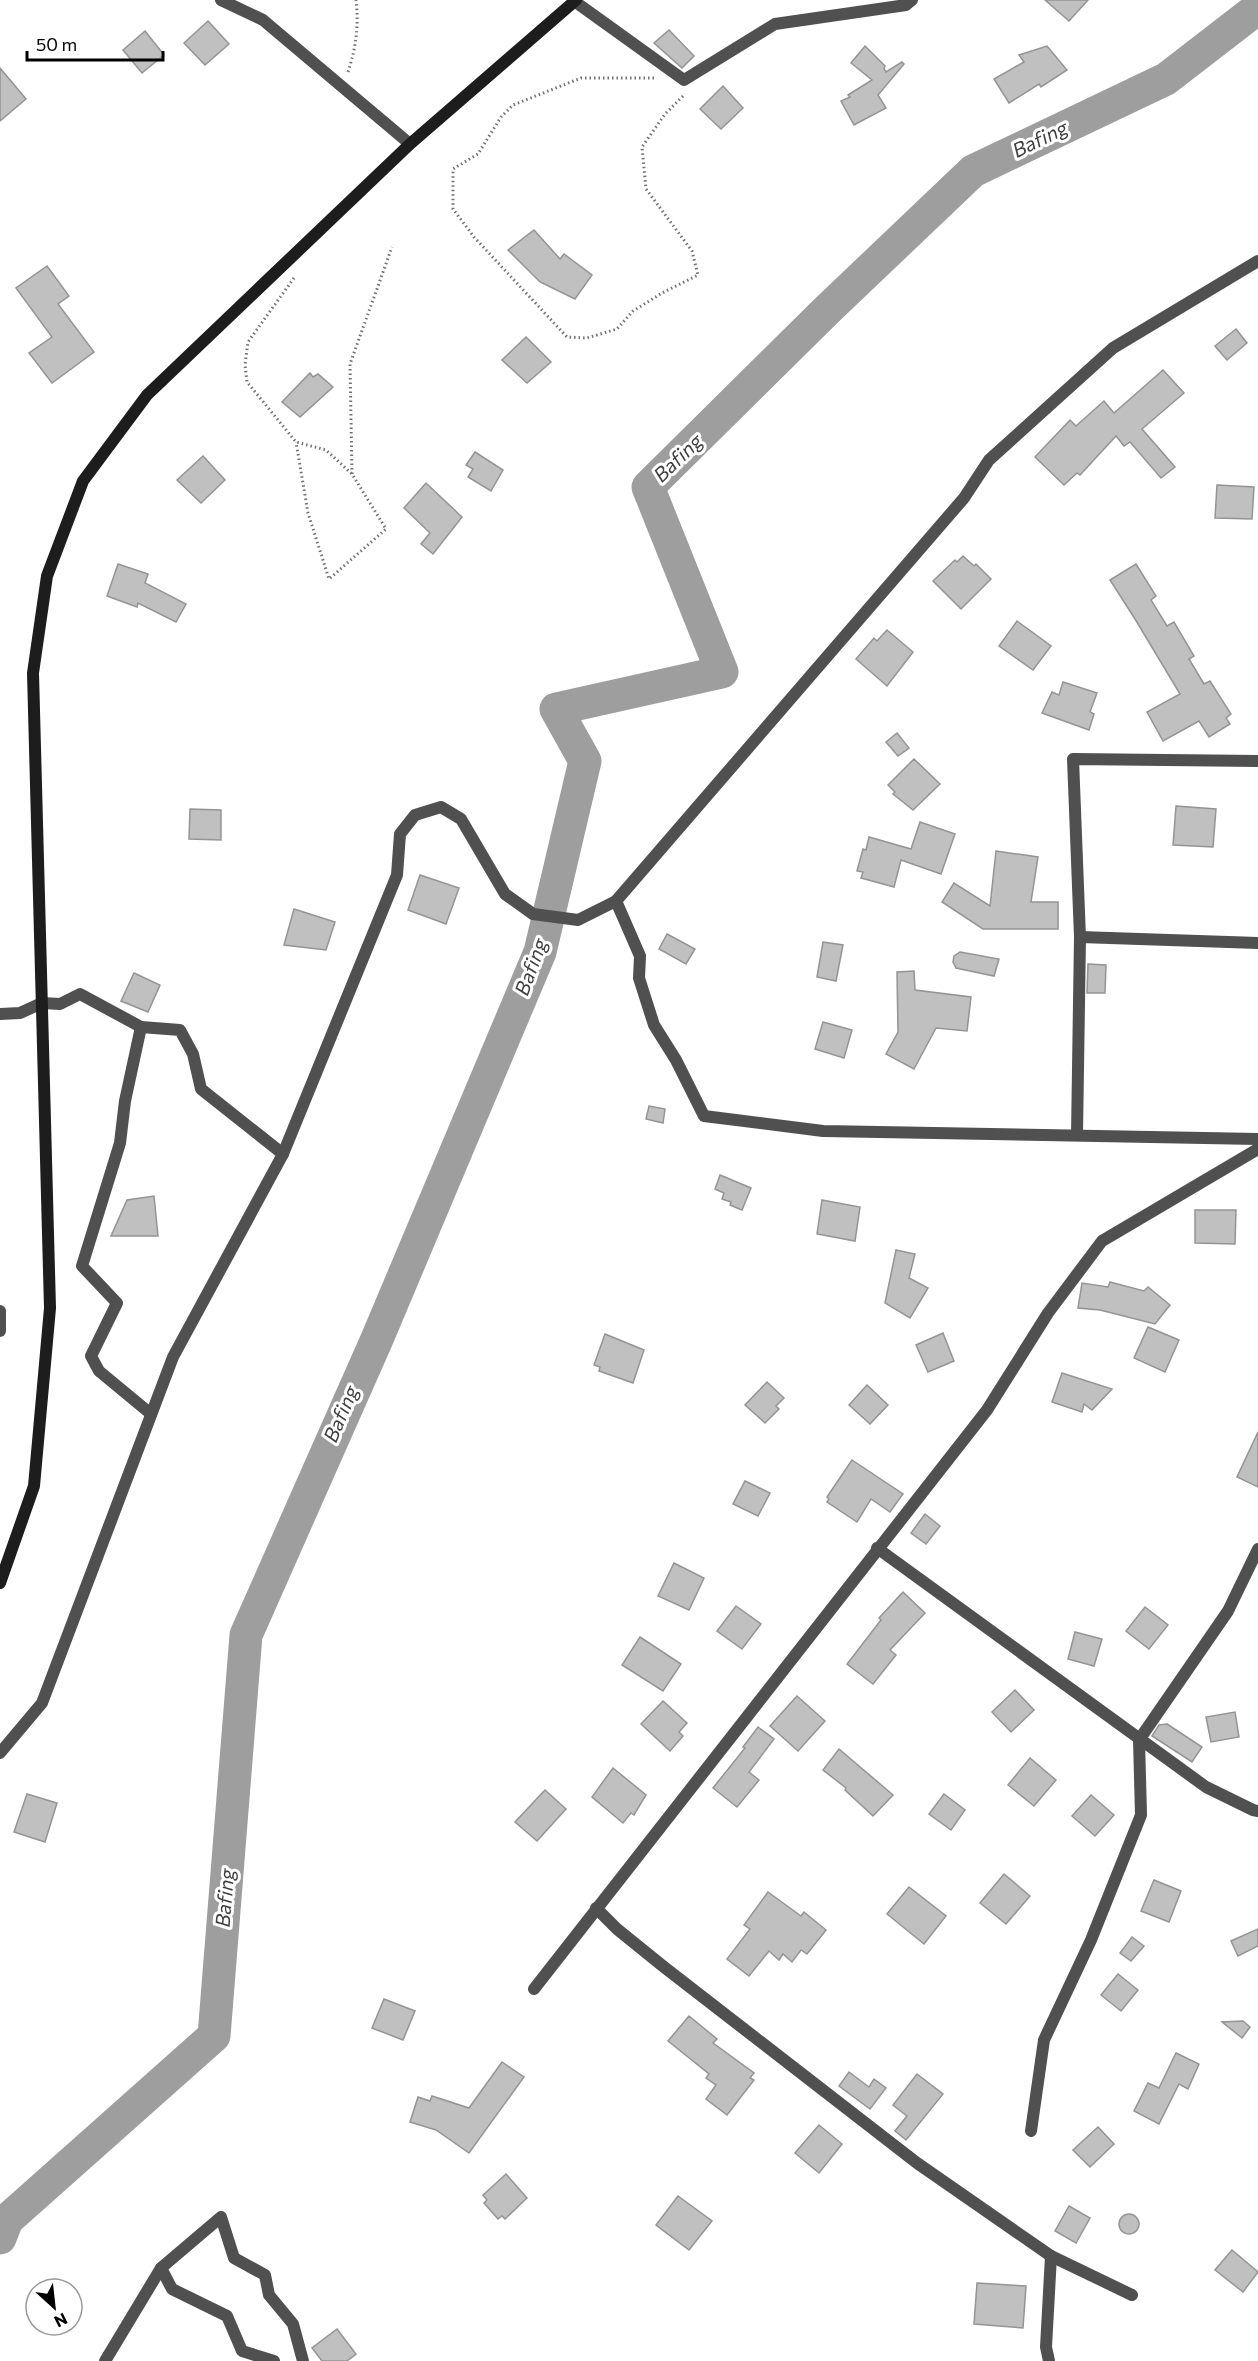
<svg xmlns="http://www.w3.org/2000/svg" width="1258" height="2361" font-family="Commissioner,sans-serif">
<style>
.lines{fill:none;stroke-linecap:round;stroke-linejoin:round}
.river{stroke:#9e9e9e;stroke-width:33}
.building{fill:#c0c0c0;stroke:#949494;stroke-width:1.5}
.path{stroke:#727272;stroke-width:3;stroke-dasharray:1.5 3;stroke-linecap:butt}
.street{stroke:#505050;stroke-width:12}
.secondary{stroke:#1d1d1d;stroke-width:12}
.labels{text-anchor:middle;stroke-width:6;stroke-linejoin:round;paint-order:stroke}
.water-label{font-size:20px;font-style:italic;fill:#3f3f3f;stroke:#fff}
</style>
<rect width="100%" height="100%" fill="#fff"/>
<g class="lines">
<path class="river" d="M0,2238L7,2220L214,2036L246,1635L377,1339L540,952L585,761L556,709L722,672L648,487L827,310L973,171L1166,79L1258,8"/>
</g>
<g class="building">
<path d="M1045,0H1088L1069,21Z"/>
<path d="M208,21L229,44L205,65L184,43Z"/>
<path d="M669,30L694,56L682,68L654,43Z"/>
<path d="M145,31L164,55L142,73L123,50Z"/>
<path d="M865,46L885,66L884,69L886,72L902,62L904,64L878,95L886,108L854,125L841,101L850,97L848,95L872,80L851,63Z"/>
<path d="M1047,46L1067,70L1041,87L1039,84L1009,103L994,79L1024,62L1019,55Z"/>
<path d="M0,68L26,99L0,121Z"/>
<path d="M723,86L743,108L721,129L700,109Z"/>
<path d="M534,230L560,259L564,254L592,275L575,299L540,282L508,250Z"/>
<path d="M47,266L69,296L58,304L94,352L52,383L29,353L52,337L16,288Z"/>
<path d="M1236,329L1247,343L1227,360L1215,346Z"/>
<path d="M526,337L551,362L527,383L502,360Z"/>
<path d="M1163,370L1184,393L1142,429L1175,467L1161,478L1130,442L1124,446L1116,436L1080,475L1077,473L1064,485L1035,457L1070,420L1076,426L1104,401L1114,413Z"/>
<path d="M310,373L313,377L318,374L333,387L300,417L282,402Z"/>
<path d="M475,452L503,470L491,491L468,477L473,469L466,465Z"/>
<path d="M203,456L225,480L201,503L177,480Z"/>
<path d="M426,483L462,517L433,554L421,544L430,533L404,508Z"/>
<path d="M1217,485L1254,487L1252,519L1215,518Z"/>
<path d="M963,556L974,566L976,564L991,579L961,609L933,581L955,560L957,562Z"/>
<path d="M118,564L148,574L145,583L186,604L176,622L138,603L137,607L107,596Z"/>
<path d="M1136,564L1156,596L1151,600L1167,626L1174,622L1194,656L1189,659L1204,684L1210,681L1231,714L1226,718L1230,724L1209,737L1199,721L1163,741L1147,712L1180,694L1135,619L1110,580Z"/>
<path d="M1017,621L1051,646L1033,670L999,646Z"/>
<path d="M887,630L913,652L887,686L856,659L874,638L877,641Z"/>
<path d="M1063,682L1097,693L1090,712L1094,714L1089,730L1042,713L1052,692L1059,695Z"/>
<path d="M897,733L909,748L898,756L886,742Z"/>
<path d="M914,759L940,784L913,810L893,794L895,792L888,785Z"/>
<path d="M1176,806L1216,809L1213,847L1173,845Z"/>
<path d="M190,809L221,810V840L189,839Z"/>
<path d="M920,822L955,834L941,874L901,860L894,887L861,878L863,872L857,871L863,849L866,850L869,837L911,849Z"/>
<path d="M996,851L1038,857L1031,902H1058V929H983L942,902L954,883L990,906Z"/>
<path d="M420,875L459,888L446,924L408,910Z"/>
<path d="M294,909L335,922L326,950L284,945Z"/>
<path d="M667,934L695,949L686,964L659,949Z"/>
<path d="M823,942L843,945L836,981L817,977Z"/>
<path d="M960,952L999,959L994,976L956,968L953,962L954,956Z"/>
<path d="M1088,964L1106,965L1105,993H1087Z"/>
<path d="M914,971L915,990L971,997L967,1031L936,1028L914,1069L886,1054L898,1032L897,972Z"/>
<path d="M134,973L160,985L148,1012L121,1001Z"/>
<path d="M823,1022L852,1030L844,1058L815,1049Z"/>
<path d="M649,1106L665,1109L663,1123L646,1119Z"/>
<path d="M720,1175L751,1188L742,1210L730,1205L731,1202L722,1199L724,1193L715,1189Z"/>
<path d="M154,1196L158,1236H111L127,1200Z"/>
<path d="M822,1200L860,1207L855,1241L817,1234Z"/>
<path d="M1195,1210H1236L1235,1244L1195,1243Z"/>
<path d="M896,1250L915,1254L909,1278L928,1288L910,1318L885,1303Z"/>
<path d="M1110,1282L1144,1291L1148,1287L1170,1305L1155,1324L1100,1310L1078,1308L1082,1283L1108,1287Z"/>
<path d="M1148,1327L1179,1340L1165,1372L1134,1358Z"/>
<path d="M943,1333L954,1361L928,1372L916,1345Z"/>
<path d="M605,1334L644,1350L633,1383L599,1371L600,1367L594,1365Z"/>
<path d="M1062,1373L1112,1389L1092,1410L1084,1404L1082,1412L1052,1402Z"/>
<path d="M767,1382L784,1398L776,1406L779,1409L765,1423L745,1405Z"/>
<path d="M867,1385L888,1405L870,1424L849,1405Z"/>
<path d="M1258,1432V1487L1237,1477Z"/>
<path d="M852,1460L903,1494L890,1512L871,1499L857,1522L827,1502L829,1499L827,1497Z"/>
<path d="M745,1481L770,1493L758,1516L733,1504Z"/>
<path d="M925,1514L940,1526L926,1544L911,1533Z"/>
<path d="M674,1563L704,1578L689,1610L658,1596Z"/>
<path d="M903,1592L925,1613L890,1650L896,1655L873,1684L847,1664L881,1620L879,1618Z"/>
<path d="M736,1606L761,1624L742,1649L717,1631Z"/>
<path d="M1145,1607L1168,1625L1149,1649L1126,1631Z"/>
<path d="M1075,1632L1102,1639L1094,1666L1068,1659Z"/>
<path d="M640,1637L681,1664L663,1691L622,1665Z"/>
<path d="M1015,1690L1034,1710L1011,1732L992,1712Z"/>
<path d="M797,1696L825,1721L798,1751L770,1726Z"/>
<path d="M663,1701L687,1723L679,1732L683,1736L670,1751L641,1724Z"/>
<path d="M1235,1712L1239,1737L1211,1742L1206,1717Z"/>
<path d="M1167,1724L1202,1747L1192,1762L1152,1736L1159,1725Z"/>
<path d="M758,1727L774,1739L749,1772L759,1780L737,1807L713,1788L745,1748L743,1747Z"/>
<path d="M839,1749L893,1795L873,1816L845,1790L846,1788L823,1770Z"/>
<path d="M1030,1758L1056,1780L1034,1806L1008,1785Z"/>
<path d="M613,1768L646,1795L634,1815L631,1813L623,1823L592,1797Z"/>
<path d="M545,1790L566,1809L537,1841L515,1822Z"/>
<path d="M27,1794L57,1803L45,1842L14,1832Z"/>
<path d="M944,1794L965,1810L951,1830L929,1814Z"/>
<path d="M1091,1795L1114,1815L1095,1836L1072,1816Z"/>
<path d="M1004,1874L1030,1896L1006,1924L980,1903Z"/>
<path d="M1154,1880L1181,1891L1169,1922L1141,1911Z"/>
<path d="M909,1887L946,1916L924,1944L887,1914Z"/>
<path d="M768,1892L801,1916L804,1912L826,1930L807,1954L801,1950L792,1962L783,1954L779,1960L769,1951L749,1976L727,1959L750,1929L744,1925Z"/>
<path d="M1258,1929V1946L1238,1956L1231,1941Z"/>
<path d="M1132,1937L1144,1946L1131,1961L1120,1953Z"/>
<path d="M1118,1974L1138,1990L1121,2011L1101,1995Z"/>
<path d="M384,1999L415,2011L403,2040L372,2028Z"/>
<path d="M689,2016L717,2039L713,2043L754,2073L750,2078L754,2080L727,2115L706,2099L716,2085L706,2078L709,2074L668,2041Z"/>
<path d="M1243,2021L1250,2027L1242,2038L1222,2022Z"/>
<path d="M1176,2053L1199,2064L1188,2089L1179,2084L1159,2124L1134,2111L1148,2083L1159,2088Z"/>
<path d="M502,2062L524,2077L469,2153L436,2130L410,2122L418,2097L430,2101L432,2096L469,2108Z"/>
<path d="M849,2072L869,2087L874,2079L886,2088L870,2109L839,2086Z"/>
<path d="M917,2074L943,2094L906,2140L895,2131L907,2116L893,2105Z"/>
<path d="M819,2125L842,2144L819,2173L795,2153Z"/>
<path d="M1098,2127L1114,2144L1090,2167L1073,2150Z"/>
<path d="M506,2174L527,2198L505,2219L502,2216L498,2219L484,2203L487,2200L483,2195Z"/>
<path d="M678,2196L712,2221L689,2250L656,2225Z"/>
<path d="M1069,2206L1090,2218L1076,2243L1055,2231Z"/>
<circle cx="1129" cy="2224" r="10"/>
<path d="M1232,2250L1258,2272L1243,2292L1215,2270Z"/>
<path d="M977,2283L1026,2286L1023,2328L974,2324Z"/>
<path d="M337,2329L356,2354L347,2361H322L312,2348Z"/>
</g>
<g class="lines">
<g class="path">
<path d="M348,72C356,48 359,25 356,0"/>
<path d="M654,78H581L513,105L501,117L478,154L453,169V209L474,237L567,337L587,338L617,329L633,311L662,293L698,275L692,251L646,189L642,147L665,114L684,95"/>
<path d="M294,278L248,342L245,365L247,382L296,442L326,450L352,474L386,529L329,579L308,513L296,442"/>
<path d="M352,474L350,364L392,247"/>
</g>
<g class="street">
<path d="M221,0L263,20L410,144"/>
<path d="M574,1L684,80L775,24L906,5L912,0"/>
<path d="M616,901L640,956L639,978L654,1025L676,1060L704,1116L823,1131L1258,1139"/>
<path d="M1080,937L1258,943"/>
<path d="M0,1014L20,1013L42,1003L60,1004L80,994L141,1027"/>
<path d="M1077,1135L1080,937L1073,759L1258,761"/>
<path d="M0,1311V1331"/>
<path d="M151,1414L99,1371L91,1356L117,1303L82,1266L120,1143L125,1101L141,1027L180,1030L193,1054L201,1089L283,1154"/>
<path d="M877,1548L1206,1787L1253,1810L1258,1811"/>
<path d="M0,1753L42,1703L173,1357L283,1154L397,875L400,834L415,815L441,807L461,819L505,894L533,914L578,920L616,901L964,498L989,460L1113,348L1258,261"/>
<path d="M596,1908L617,1929L664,1967L917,2163L1051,2256L1132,2295"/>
<path d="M534,1989L987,1410L1048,1313L1102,1241L1258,1149"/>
<path d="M1031,2131L1044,2040L1091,1940L1141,1815L1139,1740L1228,1611L1258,1549"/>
<path d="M161,2268L172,2289L227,2316L242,2351L274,2361"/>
<path d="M105,2361L161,2268L221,2217L234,2258L265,2275L269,2295L293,2324L303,2361"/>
<path d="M1049,2361L1046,2347L1051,2256"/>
</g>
<path class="secondary" d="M0,1583L34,1486L50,1308L33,673L47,576L83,481L147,395L410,144L576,0"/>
</g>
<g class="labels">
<g class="water-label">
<text transform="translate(1040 139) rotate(-26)" y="7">Bafing</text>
<text transform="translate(678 458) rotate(-44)" y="7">Bafing</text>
<text transform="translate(531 967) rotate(-70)" y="7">Bafing</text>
<text transform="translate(341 1414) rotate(-67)" y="7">Bafing</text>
<text transform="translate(225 1898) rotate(-85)" y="7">Bafing</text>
</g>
</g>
<g transform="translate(54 2307) rotate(153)"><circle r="28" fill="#ffffff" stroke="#999999" stroke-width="1.5"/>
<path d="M0-4.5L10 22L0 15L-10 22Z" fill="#000000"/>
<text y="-9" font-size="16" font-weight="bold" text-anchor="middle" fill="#000000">N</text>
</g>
<path d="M27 51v9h136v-9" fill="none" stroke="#000000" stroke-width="3"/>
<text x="36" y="51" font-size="18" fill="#000000" stroke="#ffffff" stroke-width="4.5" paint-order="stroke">50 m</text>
</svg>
